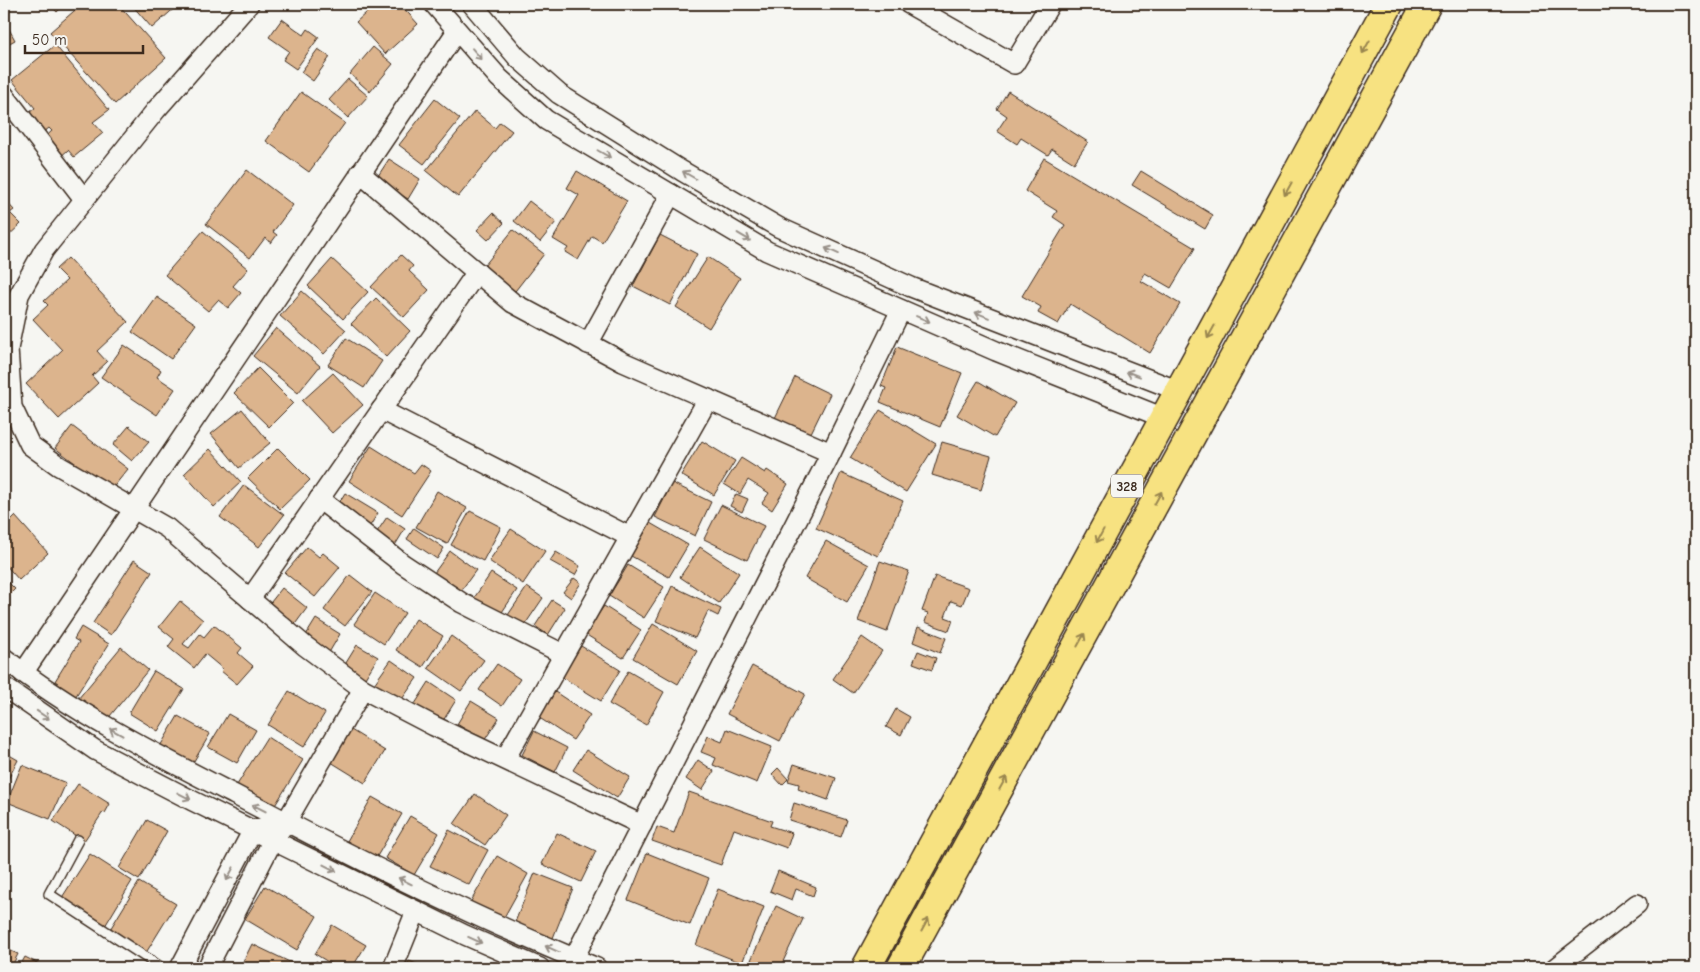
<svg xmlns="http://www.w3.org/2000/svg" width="1700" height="972" font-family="'Comic Neue',sans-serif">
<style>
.building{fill:#dcb48d;stroke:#3b2a1e}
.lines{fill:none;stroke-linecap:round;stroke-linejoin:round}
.lane-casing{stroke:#3b2a1e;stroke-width:12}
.street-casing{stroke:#3b2a1e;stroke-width:22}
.primary-casing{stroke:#3b2a1e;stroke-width:31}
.lane{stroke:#f6f6f2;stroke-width:9}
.street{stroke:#f6f6f2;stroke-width:19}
.primary{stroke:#f7e281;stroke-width:28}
.oneway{stroke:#998650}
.oneway2{stroke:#989088}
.labels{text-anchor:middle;stroke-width:4.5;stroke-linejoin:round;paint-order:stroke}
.shield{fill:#f6f6f2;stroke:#73675e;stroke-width:1}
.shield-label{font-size:14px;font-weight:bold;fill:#3b2a1e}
</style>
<rect width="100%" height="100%" fill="#f6f6f2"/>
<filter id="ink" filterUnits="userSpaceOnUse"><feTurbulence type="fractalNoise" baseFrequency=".02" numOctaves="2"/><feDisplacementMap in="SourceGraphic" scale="10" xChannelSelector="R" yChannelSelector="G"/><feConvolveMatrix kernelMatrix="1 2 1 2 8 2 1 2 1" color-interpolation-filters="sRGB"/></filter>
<g filter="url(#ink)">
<g class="building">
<path d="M49,4H65L57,12Z"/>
<path d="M82,4H118L166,58L115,104L50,32Z"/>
<path d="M131,4H179L152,28Z"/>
<path d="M376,4H400L418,24L385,54L356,22Z"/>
<path d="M282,19L304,35L308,29L319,37L296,69L283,60L289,51L269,37Z"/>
<path d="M4,20L15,40L4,46Z"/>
<path d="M55,45L109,110L93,122L103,133L74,157L68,150L59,158L43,139L52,131L49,128L39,136L24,117L35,108L12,80Z"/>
<path d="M373,47L393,64L370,92L350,74Z"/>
<path d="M318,49L330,57L313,81L301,72Z"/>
<path d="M348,79L368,96L348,118L329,100Z"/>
<path d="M1008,91L1088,142L1074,163L1052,149L1048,155L1021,138L1017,144L997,131L1007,116L997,109Z"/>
<path d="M301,92L345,123L309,172L266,141Z"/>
<path d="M435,99L460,119L424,164L399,145Z"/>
<path d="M475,111L495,128L500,122L512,131L458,197L426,171Z"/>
<path d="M1044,158L1195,248L1171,288L1145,273L1141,281L1180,304L1150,353L1070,304L1058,324L1038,313L1041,307L1022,296L1065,225L1053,217L1057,211L1025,191Z"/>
<path d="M389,159L420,179L408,199L376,179Z"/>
<path d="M247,170L293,205L273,232L277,235L271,243L265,238L250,258L206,224Z"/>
<path d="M577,171L627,201L602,242L592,236L578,260L565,252L568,248L553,239L579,195L567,188Z"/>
<path d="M1141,171L1213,215L1205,229L1132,185Z"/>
<path d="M4,199L14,210L10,213L21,224L4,240Z"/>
<path d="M529,201L556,222L540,242L514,221Z"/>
<path d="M493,213L504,223L488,240L477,230Z"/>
<path d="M513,230L544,254L512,295L480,271Z"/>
<path d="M203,231L248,269L233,286L241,293L228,308L218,300L208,311L165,275Z"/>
<path d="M660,235L697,254L670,305L633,286Z"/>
<path d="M401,255L413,266L409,271L429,290L404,317L371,287Z"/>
<path d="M708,257L740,278L709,328L676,307Z"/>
<path d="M68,258L128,322L97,351L107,362L92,376L98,383L59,419L26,384L62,350L33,319L48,305L44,301L67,280L56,269Z"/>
<path d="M332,259L368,292L343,319L308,286Z"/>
<path d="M302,291L346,330L324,354L280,316Z"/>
<path d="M157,297L196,324L171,359L132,332Z"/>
<path d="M376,298L410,331L386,357L351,324Z"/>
<path d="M276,328L320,366L298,393L253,356Z"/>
<path d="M346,338L382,361L364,388L328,365Z"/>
<path d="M124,345L161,370L157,377L175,389L157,415L101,377Z"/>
<path d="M897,347L962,373L940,427L880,402L886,388L881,386Z"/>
<path d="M258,368L293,403L269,427L234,393Z"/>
<path d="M333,373L363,405L332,433L302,401Z"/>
<path d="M795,377L830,394L810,435L775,418Z"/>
<path d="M978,381L1015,403L995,437L957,415Z"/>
<path d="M242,409L270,443L239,468L211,434Z"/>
<path d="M880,410L936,444L906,492L850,458Z"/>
<path d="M72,426L128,469L111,490L55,448Z"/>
<path d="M129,426L149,442L132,461L113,445Z"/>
<path d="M702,441L735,461L714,495L681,475Z"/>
<path d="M942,442L991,456L981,490L932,475Z"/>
<path d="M371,446L414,473L421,464L431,471L402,515L349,481Z"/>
<path d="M278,448L310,480L280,509L248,478Z"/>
<path d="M210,449L241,482L214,507L184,474Z"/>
<path d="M741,458L765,473L767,470L788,484L772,510L762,503L769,493L748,480L740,494L724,484Z"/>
<path d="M841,473L903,501L878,556L816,528Z"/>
<path d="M664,479L711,502L695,536L655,517L667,493L659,489Z"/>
<path d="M244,485L284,515L259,547L220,517Z"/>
<path d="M437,491L467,508L447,544L416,527Z"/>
<path d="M345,493L378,513L368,529L335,509Z"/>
<path d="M736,494L748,499L742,512L730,506Z"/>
<path d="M721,505L764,526L747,560L704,539Z"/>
<path d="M470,511L501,527L483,561L451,545Z"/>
<path d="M15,516L48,553L19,580L4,563V527Z"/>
<path d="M387,517L405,529L394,547L375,535Z"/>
<path d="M650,523L688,545L669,577L631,556Z"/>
<path d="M414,528L444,548L437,559L407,539Z"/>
<path d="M511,529L545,551L523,584L489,561Z"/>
<path d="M826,541L869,565L847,602L805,578Z"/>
<path d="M307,547L319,557L323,553L340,567L315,597L285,573Z"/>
<path d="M700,547L739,573L719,603L680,577Z"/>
<path d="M450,551L476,570L460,592L434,573Z"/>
<path d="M556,552L580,566L575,575L550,561Z"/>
<path d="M134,560L152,572L111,635L93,623Z"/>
<path d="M880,561L909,571L887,632L858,621Z"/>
<path d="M628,565L664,587L644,618L609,596Z"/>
<path d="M491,573L517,590L500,615L474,598Z"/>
<path d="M350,575L372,592L345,626L324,610Z"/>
<path d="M935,576L969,588L962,605L951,601L945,617L953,620L949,631L925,622L928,613L922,611Z"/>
<path d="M4,578L15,589L4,600Z"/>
<path d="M574,578L581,583L571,598L563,592Z"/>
<path d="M672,586L721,609L718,616L708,611L695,638L656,621Z"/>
<path d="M527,587L543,598L524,626L508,615Z"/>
<path d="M282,588L307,608L293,627L267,607Z"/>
<path d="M375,593L405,613L384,644L354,624Z"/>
<path d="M552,600L565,608L548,635L535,626Z"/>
<path d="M180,601L203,620L183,644L189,648L200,634L204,637L214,625L242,648L238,653L253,666L237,684L221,671L223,669L205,654L194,668L168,647L174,639L159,627Z"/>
<path d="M604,606L641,630L623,658L585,634Z"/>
<path d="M316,619L340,634L327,656L303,640Z"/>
<path d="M416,619L443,636L423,667L396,650Z"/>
<path d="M653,624L697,651L678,684L633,658Z"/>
<path d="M81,627L109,644L72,702L53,691L58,683L55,681L79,642L74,639Z"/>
<path d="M918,627L946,638L940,653L913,642Z"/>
<path d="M451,636L484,660L461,691L428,668Z"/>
<path d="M862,637L882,651L853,693L833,679Z"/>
<path d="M357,645L378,657L362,683L341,671Z"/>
<path d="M581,646L620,670L601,701L562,677Z"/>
<path d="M121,647L148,670L105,722L78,699Z"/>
<path d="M918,651L936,658L932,670L913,663Z"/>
<path d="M391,660L417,678L400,702L374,684Z"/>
<path d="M497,664L520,679L502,706L479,690Z"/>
<path d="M752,666L805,694L780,741L727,714Z"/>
<path d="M154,671L184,689L158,731L129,713Z"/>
<path d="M628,671L664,692L646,725L609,704Z"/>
<path d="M429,682L456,700L441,724L413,707Z"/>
<path d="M289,691L325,713L304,747L268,725Z"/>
<path d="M555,692L590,715L573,740L538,717Z"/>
<path d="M471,701L499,718L484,741L457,724Z"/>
<path d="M896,709L910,717L901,735L886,727Z"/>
<path d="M228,714L256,730L237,763L208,747Z"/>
<path d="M178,716L210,734L191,766L159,748Z"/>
<path d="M727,729L772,747L757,783L713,765L716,758L701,752L708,736L722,742Z"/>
<path d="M351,730L385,751L365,783L331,762Z"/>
<path d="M534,731L567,748L555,772L522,755Z"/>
<path d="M267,737L303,760L274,807L237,785Z"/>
<path d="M586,750L630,777L617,798L573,770Z"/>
<path d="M4,752L18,760L4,787Z"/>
<path d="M698,760L714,771L702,790L686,779Z"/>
<path d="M794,764L836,778L828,800L798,789L799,784L788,781Z"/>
<path d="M22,765L66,783L50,819L7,802Z"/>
<path d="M778,768L788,779L782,785L772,774Z"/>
<path d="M78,784L110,804L105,813L103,812L84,841L53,821Z"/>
<path d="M689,792L772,821L770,826L792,833L787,848L734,829L721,865L652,841L657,827L674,833Z"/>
<path d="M475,794L506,815L485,845L454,824Z"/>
<path d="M372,797L402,814L376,858L347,841Z"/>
<path d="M794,803L847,820L841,837L789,820Z"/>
<path d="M410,816L439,833L414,875L385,858Z"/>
<path d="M147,820L167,831L139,880L119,868Z"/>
<path d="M449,830L488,850L469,885L430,866Z"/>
<path d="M557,833L596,851L581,882L542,864Z"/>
<path d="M647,853L709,878L690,925L628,900Z"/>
<path d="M90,854L132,881L105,926L61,899Z"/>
<path d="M497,856L528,874L502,921L470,903Z"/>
<path d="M778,871L816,887L813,896L796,889L792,900L770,891Z"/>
<path d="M535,873L573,888L551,943L513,927Z"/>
<path d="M139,882L176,904L144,956L109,931Z"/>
<path d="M265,886L317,916L297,950L245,919Z"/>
<path d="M718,889L764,907L742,963L696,945Z"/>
<path d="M776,906L803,919L780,968H770L751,960Z"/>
<path d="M332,925L366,945L352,968H338L315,954Z"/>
<path d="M252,944L298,966L297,968H240Z"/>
<path d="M4,948L18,954L11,968H4Z"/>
<path d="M25,957L47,968H19Z"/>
<path d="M316,961L329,968H312Z"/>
<path d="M409,961L427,968H406Z"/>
</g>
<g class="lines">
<defs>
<path id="lane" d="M78,840L49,894L162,968"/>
<g id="street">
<path d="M249,4L156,110L44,250L19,295L8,349L12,407L30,445L59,466L167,528L305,646L363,689L434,726L642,825"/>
<path d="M434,4L499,78L546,120L767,251L996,351L1164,418"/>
<path d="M472,4L517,57L559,94L682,171L778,227L911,287L1179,391"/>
<path d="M909,4L1014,64L1050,4"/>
<path d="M4,95L84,199"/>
<path d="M360,173L513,303L623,362L831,453"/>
<path d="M588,344L671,194"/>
<path d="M381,410L630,537"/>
<path d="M319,499L403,564L462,603L563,654"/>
<path d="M250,599L477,272"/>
<path d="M4,658C74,713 155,754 235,795C311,835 387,874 465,910C509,931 553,949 597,968"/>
<path d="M23,673L457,31"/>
<path d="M4,687L95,750L193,801L465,935L540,968"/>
<path d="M505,759L708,399"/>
<path d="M574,958L831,453L901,310"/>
<path d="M180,968L253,830L265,827"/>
<path d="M207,968L273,840L286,822L363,689"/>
<path d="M393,968L416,911"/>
<path d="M1555,968L1637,904"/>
</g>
<g id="primary">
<path d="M866,968L1389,4"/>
<path d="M901,968L1427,4"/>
</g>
</defs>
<use href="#lane" class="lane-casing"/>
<use href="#street" class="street-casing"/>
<use href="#primary" class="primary-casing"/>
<use href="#lane" class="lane"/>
<use href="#street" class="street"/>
<use href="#primary" class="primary"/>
</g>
<defs><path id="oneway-shaft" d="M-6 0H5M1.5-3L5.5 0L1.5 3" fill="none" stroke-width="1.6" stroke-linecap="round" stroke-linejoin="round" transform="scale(1.25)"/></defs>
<g class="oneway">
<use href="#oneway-shaft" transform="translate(1366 47) rotate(119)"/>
<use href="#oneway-shaft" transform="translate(1288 189) rotate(119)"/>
<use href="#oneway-shaft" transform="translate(1211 332) rotate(119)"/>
<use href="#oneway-shaft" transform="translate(1158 498) rotate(-61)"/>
<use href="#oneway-shaft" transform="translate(1100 536) rotate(118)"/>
<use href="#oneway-shaft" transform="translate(1081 640) rotate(-61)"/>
<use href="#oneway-shaft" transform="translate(1003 783) rotate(-61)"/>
<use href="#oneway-shaft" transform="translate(925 925) rotate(-61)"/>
</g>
<g class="oneway2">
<use href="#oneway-shaft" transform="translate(477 54) rotate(49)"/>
<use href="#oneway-shaft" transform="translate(604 154) rotate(30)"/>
<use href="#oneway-shaft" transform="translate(689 175) rotate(-150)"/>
<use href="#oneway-shaft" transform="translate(744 237) rotate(31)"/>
<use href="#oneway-shaft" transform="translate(832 251) rotate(-156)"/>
<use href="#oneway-shaft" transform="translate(982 315) rotate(-158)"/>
<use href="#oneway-shaft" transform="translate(923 319) rotate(23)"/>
<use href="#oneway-shaft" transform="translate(1133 374) rotate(-159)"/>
<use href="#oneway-shaft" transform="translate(43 715) rotate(34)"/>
<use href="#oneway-shaft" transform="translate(116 732) rotate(-151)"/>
<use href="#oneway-shaft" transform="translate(184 796) rotate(27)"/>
<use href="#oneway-shaft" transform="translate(259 808) rotate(-153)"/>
<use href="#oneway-shaft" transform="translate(330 868) rotate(27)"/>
<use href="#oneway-shaft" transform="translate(230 874) rotate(118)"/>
<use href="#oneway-shaft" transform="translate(405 881) rotate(-154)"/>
<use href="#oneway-shaft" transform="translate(475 940) rotate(24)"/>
<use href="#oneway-shaft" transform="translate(552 949) rotate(-156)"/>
</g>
</g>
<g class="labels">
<rect class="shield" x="1111" y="474.5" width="32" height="23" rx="4"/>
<g class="shield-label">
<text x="1127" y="491">328</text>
</g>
</g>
<rect width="1700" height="972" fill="none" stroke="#f6f6f2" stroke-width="20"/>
<rect x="10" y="10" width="1680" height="952" fill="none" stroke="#3b2a1e" stroke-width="2" filter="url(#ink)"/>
<path d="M25 45v8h118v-8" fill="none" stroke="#3b2a1e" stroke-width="2.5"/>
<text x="32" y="45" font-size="15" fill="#3b2a1e" stroke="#f6f6f2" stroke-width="4" paint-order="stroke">50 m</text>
</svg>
